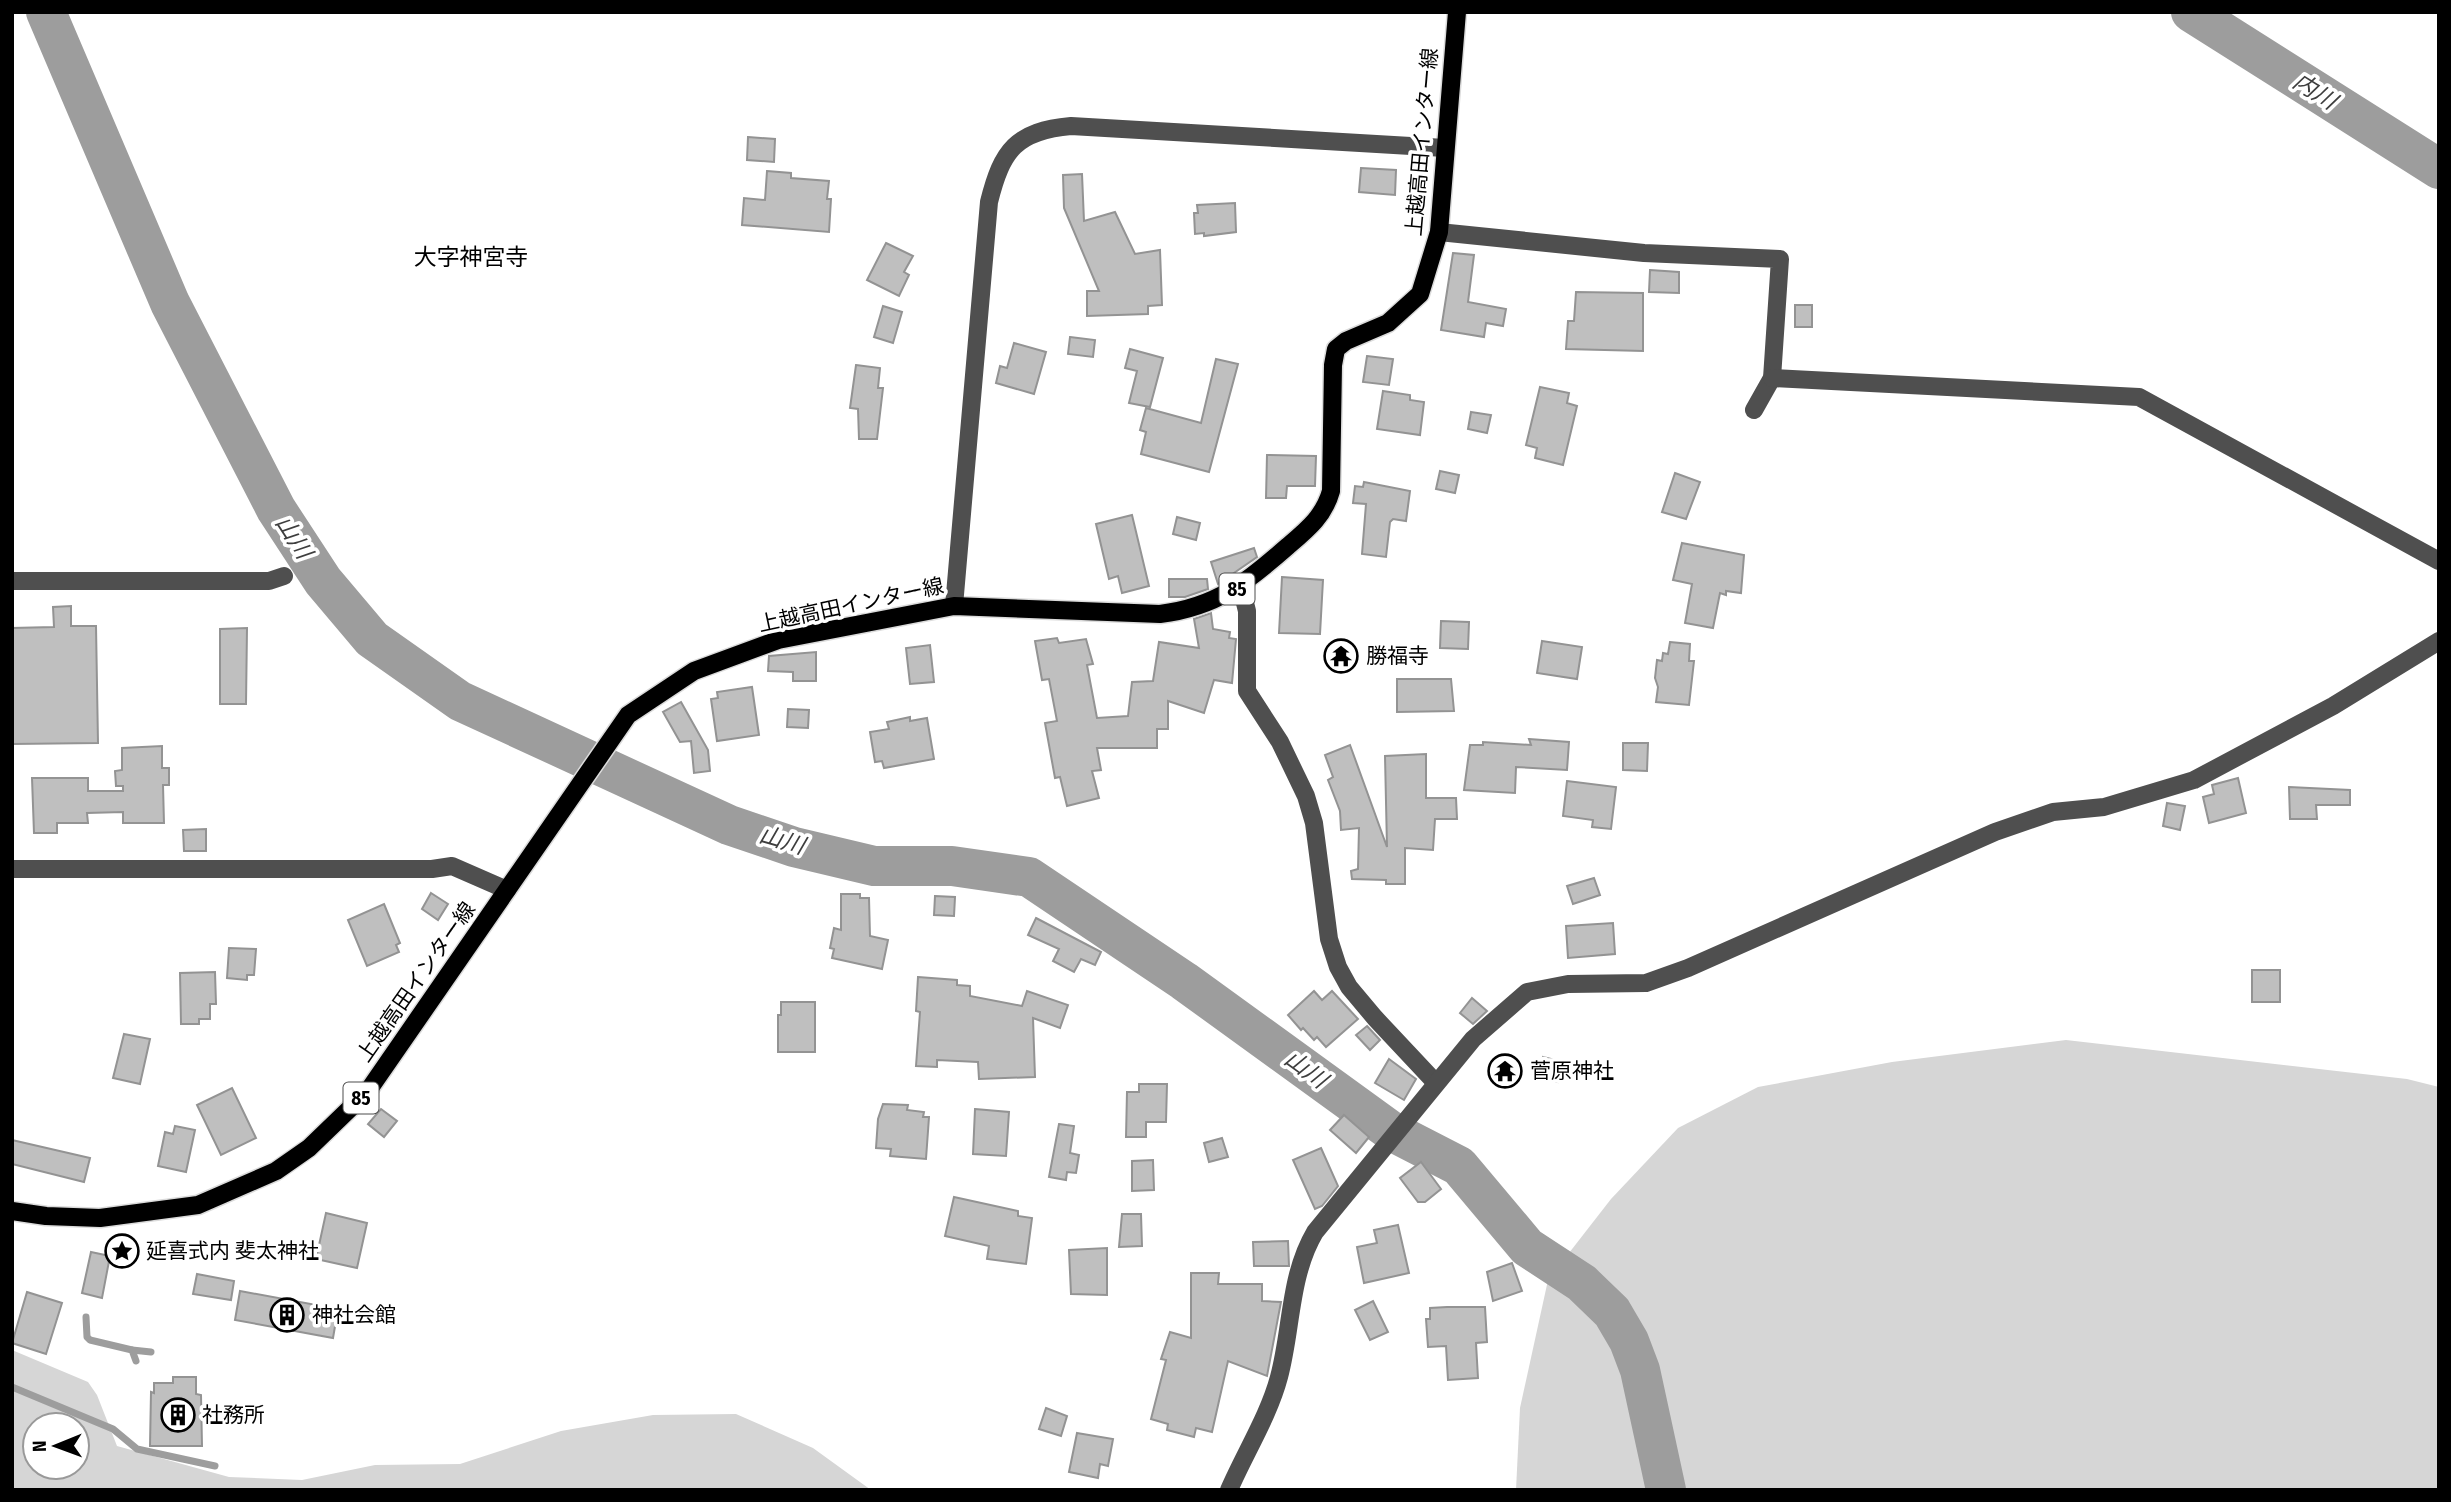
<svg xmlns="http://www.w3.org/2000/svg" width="2451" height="1502" font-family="'Fira Sans Condensed','Noto Sans JP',sans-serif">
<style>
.green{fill:#d6d6d6;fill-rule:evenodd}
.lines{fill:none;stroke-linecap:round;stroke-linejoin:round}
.stream{stroke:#9d9d9d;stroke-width:7}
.river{stroke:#9d9d9d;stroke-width:40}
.building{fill:#bfbfbf;stroke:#939393;stroke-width:2}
.major-casing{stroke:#dbdbdb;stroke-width:21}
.minor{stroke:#4f4f4f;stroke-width:18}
.major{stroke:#000;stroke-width:18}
.labels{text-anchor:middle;stroke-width:7;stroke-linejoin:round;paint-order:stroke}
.shield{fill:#fff;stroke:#4c4c4c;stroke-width:2}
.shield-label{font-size:19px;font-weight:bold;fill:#000}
.street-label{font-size:21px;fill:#000;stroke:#fff}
.poi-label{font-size:21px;fill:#000;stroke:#fff;text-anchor:start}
.water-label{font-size:23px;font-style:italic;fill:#3e3e3e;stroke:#fff}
.neighbourhood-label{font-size:23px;fill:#000;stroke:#fff}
</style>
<rect width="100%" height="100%" fill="#fff"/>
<g class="green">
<path d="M2066,1040L2407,1079L2439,1087V1490H1516L1520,1408L1548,1280L1611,1199L1678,1128L1758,1087L1892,1062Z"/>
<path d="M12,1350L88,1382L97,1395L117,1446L229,1477L302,1480L375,1465L460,1464L561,1431L653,1415L736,1414L813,1448L871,1490H12ZM35,1425H77V1467H35Z"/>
</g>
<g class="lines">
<g class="stream">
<path d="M86,1317L87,1337L90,1340L132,1350L136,1361"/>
<path d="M132,1350L151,1352"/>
<path d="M12,1387L113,1429L137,1449L215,1466"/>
</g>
<g class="river">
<path d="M46,12L170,303L276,509L323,581L372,639L460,701L729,825L794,847L874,866H952L1029,877L1184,981L1391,1131L1459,1166L1527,1247L1582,1283L1612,1312L1629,1341L1640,1370L1666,1490"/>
<path d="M2191,12L2439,169"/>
</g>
</g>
<g class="building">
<path d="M748,137L775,139L774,162L747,160Z"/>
<path d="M1361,168L1396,170L1395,195L1359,192Z"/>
<path d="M767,171L791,173V178L829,181L827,199H831L829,232L742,225L744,198L765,200Z"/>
<path d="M1082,174L1084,221L1115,212L1135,254L1160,250L1162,305L1148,306V314L1087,316V291H1099L1064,208L1063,175Z"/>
<path d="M1235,203L1236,232L1204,236V233L1195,234L1194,213H1198L1197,205Z"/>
<path d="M886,243L913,256L904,272L909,275L899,296L867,280Z"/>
<path d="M1453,253L1474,255L1468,302L1506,309L1503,326L1486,323L1484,337L1441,330Z"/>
<path d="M1650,270L1679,272V293L1649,292Z"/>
<path d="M1576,292L1643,293V351L1566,349L1568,321H1574Z"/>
<rect x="1795" y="305" width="17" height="22"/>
<path d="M883,306L902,312L893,343L874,337Z"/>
<path d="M1070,337L1095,340L1093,357L1068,354Z"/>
<path d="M1014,343L1046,352L1034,394L996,383L1000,366L1007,368Z"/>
<path d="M1130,349L1163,358L1150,407L1129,403L1137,371L1125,368Z"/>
<path d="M1367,356L1393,359L1389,385L1363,382Z"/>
<path d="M1216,359L1238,364L1209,472L1141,454L1146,432L1140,430L1146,408L1201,423Z"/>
<path d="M856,365L880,368L878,388H883L877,439H859L858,409L850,408Z"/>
<path d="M1540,387L1569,393L1567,403L1577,406L1563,465L1535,458L1537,448L1526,445Z"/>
<path d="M1383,391L1410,395V400L1424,402L1420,435L1377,429Z"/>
<path d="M1471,412L1491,415L1487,433L1468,429Z"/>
<path d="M1267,455L1316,456L1315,486H1287L1286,498H1266Z"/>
<path d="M1440,471L1459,475L1455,493L1436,489Z"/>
<path d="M1675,473L1700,482L1686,519L1662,512Z"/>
<path d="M1364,482L1410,491L1406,521L1393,519L1390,522L1386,557L1362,554L1366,504L1353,503L1355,486L1363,487Z"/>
<path d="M1132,515L1149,586L1122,593L1118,576L1109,579L1096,524Z"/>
<path d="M1177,517L1200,523L1196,540L1173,534Z"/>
<path d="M1682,543L1744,555L1741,593L1726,591V595L1720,593L1713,628L1685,623L1692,584L1673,580Z"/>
<path d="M1254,548L1257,557L1218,584L1211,562Z"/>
<path d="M1282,577L1323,580L1320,634L1279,633Z"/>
<path d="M1169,579H1207L1208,589L1185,597H1169Z"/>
<path d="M71,606V626H96L98,743L12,744V628L54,627L53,607Z"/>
<path d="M1211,613L1213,629L1230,632L1229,638L1236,639L1232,683L1214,680L1204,713L1168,701V729H1157V748H1097L1101,770L1092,771L1099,798L1067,806L1060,777L1055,778L1045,723L1057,721L1049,679L1042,680L1035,641L1057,638L1059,643L1086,639L1093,664L1087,665L1097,718L1128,716L1132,682L1153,681L1159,642L1199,648L1194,619Z"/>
<path d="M1441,621L1469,622L1468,649L1440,648Z"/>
<path d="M247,628L246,704H220V629Z"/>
<path d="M1542,641L1582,647L1577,679L1537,673Z"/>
<path d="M1670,642L1690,644L1689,661H1694L1689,705L1656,702L1658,687L1655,678L1657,660L1662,661L1663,653L1668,654Z"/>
<path d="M930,645L934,682L910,684L906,648Z"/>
<path d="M816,652V681H793V672L768,671L769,656Z"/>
<path d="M1397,679H1451L1454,711L1397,712Z"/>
<path d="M752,687L759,735L717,741L711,699L718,698L717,692Z"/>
<path d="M681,702L708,750L710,771L694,773L691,741L680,742L663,712Z"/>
<path d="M788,709L809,710L808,728L787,727Z"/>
<path d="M910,717V721L927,718L934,759L884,768L882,761L875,762L870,732L889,729L887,722Z"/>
<path d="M1529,739L1569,742L1567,770L1516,767L1515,793L1464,790L1470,745H1483V742L1531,745Z"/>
<path d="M1623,743H1648L1647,771L1623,770Z"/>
<path d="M1350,745L1387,847L1385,756L1426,754V798H1456L1457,819H1435L1433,850L1405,848V884H1386V880L1352,879L1351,871L1358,869L1359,828L1341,830L1340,811L1328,780L1333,777L1325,755Z"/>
<path d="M162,746V768H169V785H163L164,823H123V812L87,813L88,823H57V833H34L32,778H88V791H123V786H116L115,771L122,770V748Z"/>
<path d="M2238,778L2246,813L2209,823L2203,797L2214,794L2212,785Z"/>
<path d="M1567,781L1616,787L1611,829L1592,827L1593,820L1563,816Z"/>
<path d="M2289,787L2350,790V805H2316L2317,819H2290Z"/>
<path d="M2167,803L2185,806L2180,830L2163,826Z"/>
<path d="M206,829V851H184L183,830Z"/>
<path d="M1594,878L1600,895L1573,904L1567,886Z"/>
<path d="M431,893L448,904L438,920L422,909Z"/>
<path d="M841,894H860V898H869L870,936L888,940L882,969L832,958L834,949L830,948L834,928L841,930Z"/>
<path d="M935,896L955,897L954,916L934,915Z"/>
<path d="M384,904L400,943L396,945L399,952L367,966L348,920Z"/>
<path d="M1036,918L1101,952L1095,965L1081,959L1074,972L1053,961L1059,949L1028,935Z"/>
<path d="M1613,923L1615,954L1568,958L1566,926Z"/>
<path d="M229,948L256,949L254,975H247V980L227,978Z"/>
<rect x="2252" y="970" width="28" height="32"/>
<path d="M215,972L216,1004H210V1019H199V1024H181L180,973Z"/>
<path d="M918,977L957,980V985L970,986V996L1022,1006L1027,991L1068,1005L1060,1028L1033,1018L1035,1077L979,1079L978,1062L937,1060V1067L916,1066L920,1012L916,1011Z"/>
<path d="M1314,991L1322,1000L1332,991L1358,1019L1326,1047L1317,1037L1314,1040L1303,1028L1301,1030L1288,1015Z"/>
<path d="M1472,998L1487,1011L1473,1024L1460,1013Z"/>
<path d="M781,1002H815V1052H778V1015H781Z"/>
<path d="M1367,1026L1380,1040L1370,1050L1356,1035Z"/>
<path d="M124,1034L150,1039L140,1084L113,1078Z"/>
<path d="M1543,1057L1563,1062L1558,1082L1538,1078Z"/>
<path d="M1389,1059L1416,1079L1404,1100L1375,1083Z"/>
<path d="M1139,1084H1167L1166,1122H1146V1137H1126L1127,1092H1139Z"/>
<path d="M232,1088L256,1138L221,1155L197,1105Z"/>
<path d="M883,1104L908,1105L907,1110L924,1112L923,1117H929L926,1159L890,1156L891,1149L876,1148L878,1119Z"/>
<path d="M381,1109L397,1121L384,1137L368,1124Z"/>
<path d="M975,1109L1009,1112L1006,1156L973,1154Z"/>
<path d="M1344,1115L1369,1137L1356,1153L1330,1130Z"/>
<path d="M1059,1124L1074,1126L1070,1153L1079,1155L1076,1173L1067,1172L1066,1180L1049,1177Z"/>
<path d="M175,1126L195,1130L186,1172L158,1166L165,1132L173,1134Z"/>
<path d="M1222,1138L1228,1157L1209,1162L1204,1143Z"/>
<path d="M12,1140L90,1158L84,1182L12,1164Z"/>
<path d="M1321,1148L1338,1186L1322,1206L1315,1209L1293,1160Z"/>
<path d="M1153,1160L1154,1190L1132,1191V1161Z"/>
<path d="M1421,1162L1441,1189L1425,1202H1418L1400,1178Z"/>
<path d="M954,1197L1018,1211V1216L1032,1218L1026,1264L987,1259L989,1246L945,1236Z"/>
<path d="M326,1213L367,1223L357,1268L316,1259Z"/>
<path d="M1122,1214H1141L1142,1246L1119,1247Z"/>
<path d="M1398,1225L1409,1273L1364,1283L1357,1247L1377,1243L1374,1230Z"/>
<path d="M1288,1241L1289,1266H1254L1253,1242Z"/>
<path d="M1107,1248V1295L1071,1294L1069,1250Z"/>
<path d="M91,1252L110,1256L102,1298L82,1293Z"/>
<path d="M1512,1263L1522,1291L1493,1301L1487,1272Z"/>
<path d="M1191,1273H1219L1218,1284H1262V1301L1281,1302L1267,1376L1228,1361L1212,1432L1196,1428L1194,1437L1167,1430L1168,1424L1151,1419L1166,1360L1161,1359L1170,1332L1191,1338Z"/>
<path d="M197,1274L234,1281L231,1300L193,1294Z"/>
<path d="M240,1291L338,1309L333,1338L235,1320Z"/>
<path d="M27,1292L62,1303L46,1354L12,1343Z"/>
<path d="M1373,1301L1388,1332L1370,1340L1355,1310Z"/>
<path d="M1447,1307H1485L1487,1342L1476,1343L1478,1378L1448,1380L1446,1346L1428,1347L1426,1319H1430V1308Z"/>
<path d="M173,1377H196V1394L201,1395L202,1446H150L151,1392L154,1393V1383H173Z"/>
<path d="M1046,1408L1067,1416L1061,1436L1039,1429Z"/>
<path d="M1077,1433L1113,1439L1108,1466L1100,1464L1098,1478L1069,1472Z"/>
</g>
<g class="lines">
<defs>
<path id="major" d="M12,1211L46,1216L100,1218L198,1205L276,1171L309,1148L368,1091L628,715L694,671L778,640L954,606L1160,614C1217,607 1247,582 1288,546C1308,529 1324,516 1331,491L1333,365L1336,349L1346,341L1388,323L1420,294L1439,232L1457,12"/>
</defs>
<use href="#major" class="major-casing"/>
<g class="minor">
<path d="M1439,232L1644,253L1780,259L1772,378L1754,410"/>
<path d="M1772,378L2139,397L2439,561"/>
<path d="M12,581H269L284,576"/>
<path d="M1241,587L1247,611V691L1280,742L1306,796L1314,823L1329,939L1338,967L1349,987L1375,1018L1435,1082"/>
<path d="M954,606L989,202C1002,150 1016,131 1071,126L1445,148"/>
<path d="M12,869H432L452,866L507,890"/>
<path d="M1229,1490C1245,1453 1269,1415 1279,1377C1292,1329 1289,1276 1315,1232L1473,1039L1527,992L1568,984L1646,983L1688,968L1995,832L2053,812L2104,807L2194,780L2333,706L2439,641"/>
</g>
<use href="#major" class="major"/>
</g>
<defs>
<symbol id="temple-ring" viewBox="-11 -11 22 22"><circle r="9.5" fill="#fff" stroke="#000" stroke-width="1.5"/><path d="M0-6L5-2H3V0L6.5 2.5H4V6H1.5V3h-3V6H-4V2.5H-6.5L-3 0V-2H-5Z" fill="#000"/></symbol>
<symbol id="sight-ring" viewBox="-11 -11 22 22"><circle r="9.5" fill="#fff" stroke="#000" stroke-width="1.5"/><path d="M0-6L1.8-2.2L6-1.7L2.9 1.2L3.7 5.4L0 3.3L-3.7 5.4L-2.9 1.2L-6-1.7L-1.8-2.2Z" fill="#000"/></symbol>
<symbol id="building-ring" viewBox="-11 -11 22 22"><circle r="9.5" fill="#fff" stroke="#000" stroke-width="1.5"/><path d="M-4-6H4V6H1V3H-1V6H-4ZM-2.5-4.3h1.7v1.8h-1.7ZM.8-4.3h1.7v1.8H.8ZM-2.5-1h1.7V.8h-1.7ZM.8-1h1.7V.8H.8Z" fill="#000"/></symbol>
</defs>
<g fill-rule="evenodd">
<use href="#temple-ring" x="1322" y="637" width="38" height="38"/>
<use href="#temple-ring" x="1486" y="1052" width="38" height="38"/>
<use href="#sight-ring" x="103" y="1232" width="38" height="38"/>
<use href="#building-ring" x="268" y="1296" width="38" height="38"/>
<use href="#building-ring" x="159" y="1396" width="38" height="38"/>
</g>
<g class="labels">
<g class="shield">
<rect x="1219.5" y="573.5" width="35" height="31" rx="5"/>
<rect x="343.5" y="1082.5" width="35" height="31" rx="5"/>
</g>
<g class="shield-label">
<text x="1237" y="596">85</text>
<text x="361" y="1105">85</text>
</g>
<g class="street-label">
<text transform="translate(1422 142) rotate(-85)" y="7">上越高田インター線</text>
<text transform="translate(851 605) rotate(-12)" y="7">上越高田インター線</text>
<text transform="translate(416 982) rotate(-55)" y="7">上越高田インター線</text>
</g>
<g class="poi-label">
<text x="1366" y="663">勝福寺</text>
<text x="1530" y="1078">菅原神社</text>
<text x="146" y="1258">延喜式内 斐太神社</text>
<text x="312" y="1322">神社会館</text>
<text x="202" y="1422">社務所</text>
</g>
<g class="water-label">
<text transform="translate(2315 91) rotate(32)" y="8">内川</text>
<text transform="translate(294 537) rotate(57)" y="8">山川</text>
<text transform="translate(782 840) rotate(16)" y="8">山川</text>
<text transform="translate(1306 1069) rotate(36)" y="8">山川</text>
</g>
<g class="neighbourhood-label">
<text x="471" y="265">大字神宮寺</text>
</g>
</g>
<rect width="2451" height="1502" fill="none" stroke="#000000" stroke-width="28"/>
<g transform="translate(56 1446) rotate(269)"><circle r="33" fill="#ffffff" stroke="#999999" stroke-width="2"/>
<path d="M0-5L12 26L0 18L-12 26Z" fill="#000000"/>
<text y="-10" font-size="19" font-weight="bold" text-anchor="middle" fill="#000000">N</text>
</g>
</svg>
